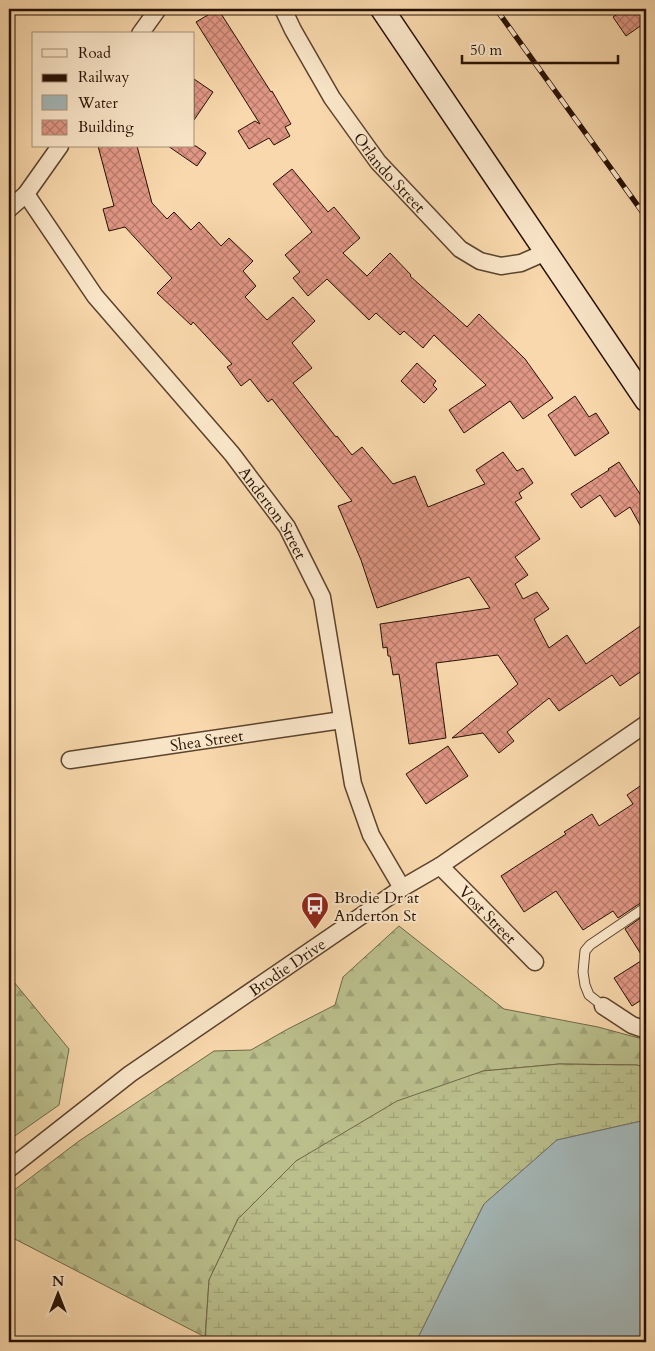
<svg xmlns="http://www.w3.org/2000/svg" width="655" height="1351" font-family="Cardo,serif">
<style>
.forest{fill:url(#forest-firs);stroke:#706847}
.wetland{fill:url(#wetland-marsh);stroke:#706847}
.water{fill:#a3b6b6;stroke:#71746e}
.building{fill:url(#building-cross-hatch);stroke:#271102}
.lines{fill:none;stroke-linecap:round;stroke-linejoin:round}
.lane-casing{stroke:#5b432c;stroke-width:11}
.street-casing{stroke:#5b432c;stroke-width:19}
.secondary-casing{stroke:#271102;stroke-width:25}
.lane{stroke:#fae6c9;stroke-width:9}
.street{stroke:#fae6c9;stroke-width:16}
.secondary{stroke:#fae6c9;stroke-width:22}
.rail-casing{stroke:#271102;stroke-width:5.5}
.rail{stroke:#fae6c9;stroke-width:4;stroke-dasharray:11;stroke-linecap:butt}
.labels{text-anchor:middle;stroke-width:4;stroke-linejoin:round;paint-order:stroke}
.street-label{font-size:16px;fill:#271102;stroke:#fae6c9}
.poi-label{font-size:16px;fill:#271102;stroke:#fae6c9;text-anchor:start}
</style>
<defs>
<pattern id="forest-firs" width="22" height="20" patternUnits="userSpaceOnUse" patternTransform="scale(1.25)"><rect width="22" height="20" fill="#babf8c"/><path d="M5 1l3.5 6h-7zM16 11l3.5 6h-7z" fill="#a0a377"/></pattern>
<pattern id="wetland-marsh" width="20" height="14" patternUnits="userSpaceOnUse" patternTransform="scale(1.25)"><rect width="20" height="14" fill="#babf8c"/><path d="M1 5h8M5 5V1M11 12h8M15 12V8" fill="none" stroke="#a0a377"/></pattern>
<pattern id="building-cross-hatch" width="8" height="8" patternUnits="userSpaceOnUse" patternTransform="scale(1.25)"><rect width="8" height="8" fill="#e19785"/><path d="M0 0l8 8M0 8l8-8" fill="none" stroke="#b67a6b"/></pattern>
</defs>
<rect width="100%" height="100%" fill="#f8d8ac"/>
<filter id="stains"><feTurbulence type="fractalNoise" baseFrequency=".004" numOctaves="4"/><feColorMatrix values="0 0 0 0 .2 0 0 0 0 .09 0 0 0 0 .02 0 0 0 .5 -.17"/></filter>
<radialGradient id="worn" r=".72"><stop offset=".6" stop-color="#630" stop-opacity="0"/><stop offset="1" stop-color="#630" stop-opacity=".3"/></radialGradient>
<g class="forest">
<path d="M399,926L504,1009L598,1027L646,1040V1068L637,1065L559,1064L483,1071L296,1161L238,1219L209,1280L205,1337L9,1236V1194L79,1141L214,1051L251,1050L286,1030L335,1005L343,977Z"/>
<path d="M9,976L69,1049L59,1105L9,1140Z"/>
</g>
<path class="wetland" d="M559,1064L637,1065L646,1068V1120L557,1140L484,1204L416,1342H205L209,1280L238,1219L296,1161L397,1101L483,1071Z"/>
<path class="water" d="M646,1120V1342H416L484,1204L557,1140Z"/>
<g class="building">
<path d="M218,9L271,92L272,91L291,124L285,127L290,136L274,145L269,138L249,149L238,131L255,121L260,124L196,22Z"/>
<path d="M625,9H646V22L626,36L613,17Z"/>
<path d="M194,79L213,92L194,120Z"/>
<path d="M98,146H137L152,203L167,219L174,212L191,230L199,222L221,246L229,238L253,261L243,271L256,286L245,297L267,320L293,297L315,321L292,343L312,368L293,383L336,437L337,436L352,455L362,447L393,484L415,476L428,507L485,484L476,470L503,452L517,471L523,468L533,483L519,493L522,498L515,502L540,539L515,557L528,575L515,584L523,599L537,592L549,609L534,619L549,648L567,635L586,664L646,622V668L620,686L612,675L559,711L549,698L507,732L514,741L499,753L483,733L452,738L518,684L498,655L436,663L446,738L409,744L399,674L393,675L390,656H388L387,647L383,648L380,624L490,608L469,577L377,608L361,560L338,506L352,501L272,399L268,402L250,379L241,386L227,367L232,364L193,322L191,325L157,293L172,278L125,227L109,231L103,209L114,206Z"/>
<path d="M168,146H196L206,153L197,166Z"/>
<path d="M292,169L328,212L334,207L360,238L343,253L367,276L390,253L411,275L410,276L467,327L479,314L525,359L553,398L523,419L510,401L464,433L449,410L486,385L434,335L423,348L404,331L400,335L376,313L369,320L327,279L308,296L293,278L300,272L285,255L312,232L273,184Z"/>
<path d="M417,363L436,381L433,385L437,389L424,403L401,381Z"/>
<path d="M575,396L589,417L596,413L609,433L575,456L548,415Z"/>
<path d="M619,462L646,503V536L630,507L615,517L600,495L581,508L571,494L609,470L608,469Z"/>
<path d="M448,746L468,776L426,804L406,774Z"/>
<path d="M646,782V901L642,902L618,918L613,911L583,930L556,891L524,912L501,876L566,834L564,832L592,814L599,826L633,804L627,795Z"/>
<path d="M646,914V997L632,1006L614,978L644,959L625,929Z"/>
</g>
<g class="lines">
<defs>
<path id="lane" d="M603,1006L589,995L585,985L583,972L585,951L590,945L646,907"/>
<g id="street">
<path id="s1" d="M283,9L293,30L332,98L378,162L460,249L480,261L501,266L521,263L546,252"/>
<path d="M140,34L158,9"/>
<path id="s2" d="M26,194L95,296L232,454L287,527L322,597L353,784L371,835L402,888"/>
<path d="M9,209L26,194L60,146"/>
<path id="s3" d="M70,760L342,720"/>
<path id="s4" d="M440,866L535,962"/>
<path d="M603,1006L632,1025L646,1030"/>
<path id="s5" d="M9,1169L130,1074L402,888L440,866L646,724"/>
</g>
<path id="secondary" d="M382,9L646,400"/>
</defs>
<use href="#lane" class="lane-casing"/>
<use href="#street" class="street-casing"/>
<use href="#secondary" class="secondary-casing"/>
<use href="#lane" class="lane"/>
<use href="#street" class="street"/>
<use href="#secondary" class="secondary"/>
<defs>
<path id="rail" d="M496,9L646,217"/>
</defs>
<use href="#rail" class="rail-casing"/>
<use href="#rail" class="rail"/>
</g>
<defs>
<symbol id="bus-pin" viewBox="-11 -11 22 30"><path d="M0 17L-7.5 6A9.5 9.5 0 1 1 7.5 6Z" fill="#8f2418" stroke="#fae6c9"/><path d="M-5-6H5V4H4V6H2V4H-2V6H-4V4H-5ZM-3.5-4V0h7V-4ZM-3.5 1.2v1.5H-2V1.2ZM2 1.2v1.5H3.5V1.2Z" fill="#fff"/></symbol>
</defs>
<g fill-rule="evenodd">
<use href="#bus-pin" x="299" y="890" width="32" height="43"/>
</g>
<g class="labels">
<g class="street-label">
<text dy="6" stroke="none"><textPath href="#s1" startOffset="196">Orlando Street</textPath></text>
<text dy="6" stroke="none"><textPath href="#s2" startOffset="404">Anderton Street</textPath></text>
<text dy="6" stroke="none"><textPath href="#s3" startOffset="138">Shea Street</textPath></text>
<text dy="6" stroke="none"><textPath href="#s4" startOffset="68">Vost Street</textPath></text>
<text dy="6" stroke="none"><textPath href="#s5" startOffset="344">Brodie Drive</textPath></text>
</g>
<g class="poi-label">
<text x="334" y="903">Brodie Dr at<tspan x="334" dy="18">Anderton St</tspan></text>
</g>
</g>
<rect width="655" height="1351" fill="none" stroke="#f8d8ac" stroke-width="30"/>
<rect x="10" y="10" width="635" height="1331" fill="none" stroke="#271102" stroke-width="2.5"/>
<rect x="15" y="15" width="625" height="1321" fill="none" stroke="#271102"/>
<rect x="32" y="32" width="162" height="115" fill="#fae6c9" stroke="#a69179"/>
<rect x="42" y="49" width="25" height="8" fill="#fae6c9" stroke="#a69179"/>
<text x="78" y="58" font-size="15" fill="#271102">Road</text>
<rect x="42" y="74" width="25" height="8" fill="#271102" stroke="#a69179"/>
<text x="78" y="82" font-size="15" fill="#271102">Railway</text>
<rect x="42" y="95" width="25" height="15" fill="#a3b6b6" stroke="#a69179"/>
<text x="78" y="108" font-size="15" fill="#271102">Water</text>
<rect x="42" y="120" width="25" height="15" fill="url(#building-cross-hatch)" stroke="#a69179"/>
<text x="78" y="132" font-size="15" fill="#271102">Building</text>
<g transform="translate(58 1294)" stroke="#fae6c9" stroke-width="4" paint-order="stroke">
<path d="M0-4L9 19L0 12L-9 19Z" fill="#271102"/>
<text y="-8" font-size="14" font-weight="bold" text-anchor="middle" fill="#271102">N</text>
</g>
<path d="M462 55v8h156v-8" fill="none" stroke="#271102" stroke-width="2.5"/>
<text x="470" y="55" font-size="15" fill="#271102" stroke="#fae6c9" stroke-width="4" paint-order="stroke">50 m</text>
<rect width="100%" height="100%" filter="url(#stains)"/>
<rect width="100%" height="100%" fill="url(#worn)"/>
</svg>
